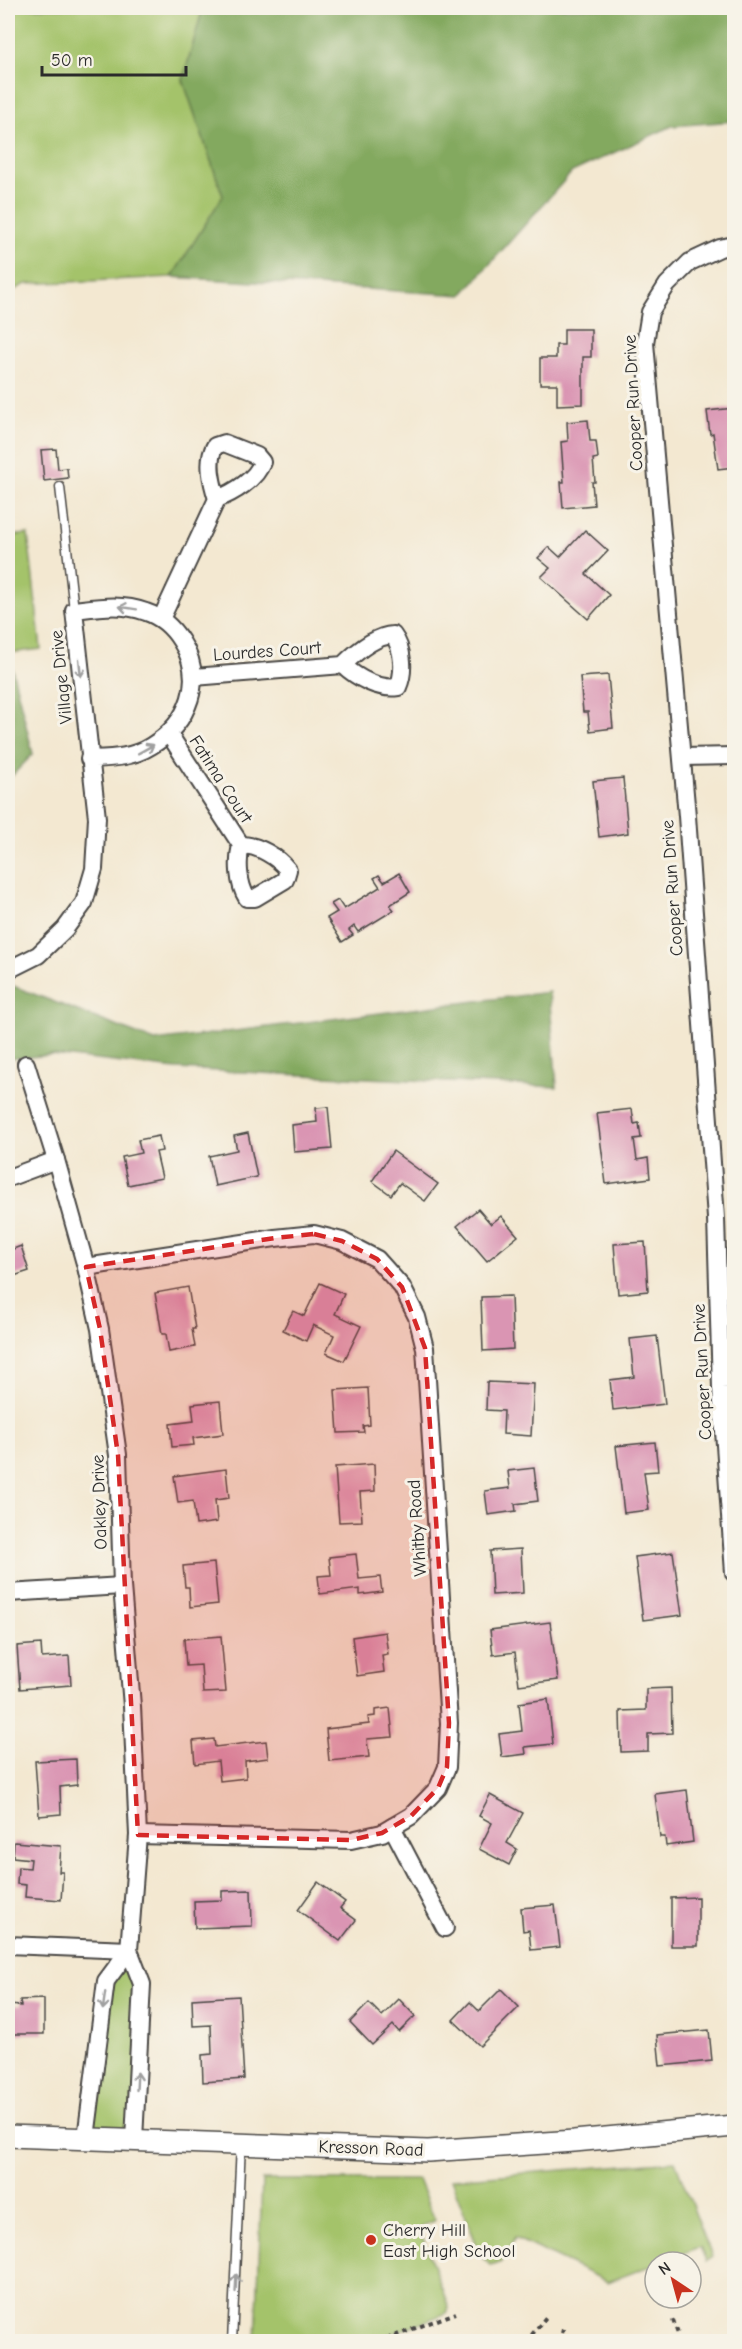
<svg xmlns="http://www.w3.org/2000/svg" width="742" height="2349" font-family="'Comic Neue',sans-serif">
<style>
.green{fill:#a4c36b;stroke:#68774b;stroke-width:1.5}
.forest{fill:#83a95f;stroke:#576a45;stroke-width:1.5}
.building{fill:#da95b3}
.lines{fill:none;stroke-linecap:round;stroke-linejoin:round}
.service-casing{stroke:#494744;stroke-width:11}
.minor-casing{stroke:#494744;stroke-width:20}
.tertiary-casing{stroke:#494744;stroke-width:24}
.path{stroke:#494744;stroke-width:4;stroke-dasharray:4.5 4.5;stroke-linecap:butt}
.service{stroke:#fff;stroke-width:8}
.minor{stroke:#fff;stroke-width:16}
.tertiary{stroke:#fff;stroke-width:21}
.oneway{stroke:#a0a0a0}
.marked{fill:#d62828;fill-opacity:0.2;stroke:#d62828;stroke-width:4.5;stroke-dasharray:12 8;stroke-linejoin:round}
.poi-dot{fill:#c8321e;stroke:#f7f3e8;stroke-width:2}
.labels{text-anchor:middle;stroke-width:6;stroke-linejoin:round;paint-order:stroke}
.street-label{font-size:18px;fill:#2b2b2b;stroke:#f7f3e8}
.poi-label{font-size:18px;fill:#2b2b2b;stroke:#f7f3e8;text-anchor:start}
</style>
<rect width="100%" height="100%" fill="#f7f3e8"/>
<filter id="ink" filterUnits="userSpaceOnUse"><feTurbulence type="fractalNoise" baseFrequency=".0167" numOctaves="2"/><feDisplacementMap in="SourceGraphic" scale="12" xChannelSelector="R" yChannelSelector="G"/><feConvolveMatrix kernelMatrix="1 2 1 2 8 2 1 2 1" color-interpolation-filters="sRGB"/></filter>
<filter id="wash" filterUnits="userSpaceOnUse"><feTurbulence type="fractalNoise" baseFrequency=".008" numOctaves="4" result="noise"/><feDisplacementMap in="SourceGraphic" scale="24" xChannelSelector="R" yChannelSelector="G"/><feGaussianBlur stdDeviation="1.35" result="paint"/><feColorMatrix in="noise" values="0 0 0 0 0 0 0 0 0 0 0 0 0 0 0 0 0 1.4 0 .05"/><feComposite in="paint" operator="in"/></filter>
<g filter="url(#wash)">
<rect width="100%" height="100%" fill="#f3e8d1"/>
<g class="green">
<path d="M8,8H203L183,80L223,196L172,277L26,284L8,293Z"/>
<path d="M28,534L41,649L10,653L8,631V536Z"/>
<path d="M129,1950L142,1984L134,2140L86,2138L106,1981Z"/>
<path d="M675,2161L712,2257L706,2261L700,2247L660,2262H655V2264L608,2282L515,2238L501,2262L490,2265L481,2256L451,2179Z"/>
<path d="M262,2180H418L435,2220L423,2225L420,2230L449,2308L447,2313L372,2341H256Z"/>
</g>
<g class="forest">
<path d="M203,8H734V121L672,126L572,172L462,295L172,277L223,196L183,80Z"/>
<path d="M8,652L33,754L8,780Z"/>
<path d="M8,984L155,1041L549,992L557,1087L176,1069L52,1055L8,1059Z"/>
</g>
<g id="blocks">
<g class="building">
<path d="M564,329H591V357H583V404L557,405V384H540V358H556V345H564Z"/>
<path d="M734,408V467L718,469L713,433L710,434L707,411Z"/>
<path d="M588,420L590,441H596L598,458L593,459L595,482H592L594,505L563,508L561,482H564L561,442L568,441L567,422Z"/>
<path d="M56,449L58,469L67,468L68,478L44,481L41,450Z"/>
<path d="M585,530L608,551L586,574L609,595L588,619L541,577L550,568L538,558L549,547L560,557Z"/>
<path d="M608,675L613,728L590,731L588,712H583L580,677Z"/>
<path d="M623,778L628,833L599,837L593,781Z"/>
<path d="M399,873L410,892L390,905L394,910L358,932L354,926L349,930L353,935L342,942L327,918L337,912L331,904L338,900L344,909L380,887L374,878L379,875L384,882Z"/>
<path d="M328,1107L332,1149L294,1152L292,1125L317,1122L316,1108Z"/>
<path d="M632,1109L634,1124L639,1123L641,1138L634,1139L637,1160L648,1158L650,1178L606,1184L597,1113Z"/>
<path d="M248,1133L257,1177L215,1186L209,1156L237,1150L234,1136Z"/>
<path d="M159,1136L162,1151L156,1152L162,1178L128,1185L122,1157L141,1153L138,1140Z"/>
<path d="M393,1151L438,1184L425,1201L400,1183L391,1195L372,1181Z"/>
<path d="M478,1209L491,1224L501,1216L518,1236L487,1261L457,1226Z"/>
<path d="M645,1242L648,1291L618,1294L614,1244Z"/>
<path d="M21,1246L29,1271L8,1278V1251Z"/>
<path d="M320,1283L344,1294L335,1314L361,1326L344,1361L326,1353L334,1335L313,1325L306,1341L283,1330L293,1311L304,1316Z"/>
<path d="M188,1287L195,1329H192L195,1347L169,1352L166,1334H162L155,1293Z"/>
<path d="M511,1296L513,1349L483,1351L481,1297Z"/>
<path d="M657,1336L665,1404L613,1410L610,1380L634,1377L630,1339Z"/>
<path d="M487,1382L534,1384L531,1436L503,1434L504,1411L486,1410Z"/>
<path d="M368,1388L370,1425L363,1426L364,1432L338,1433L335,1390Z"/>
<path d="M220,1401L223,1434L193,1438L194,1445L172,1447L170,1424L194,1421L192,1404Z"/>
<path d="M655,1442L658,1471L644,1472L649,1510L624,1513L616,1446Z"/>
<path d="M374,1464L375,1491L360,1492L362,1521L339,1522L335,1467Z"/>
<path d="M534,1468L538,1501L515,1504L516,1511L488,1515L485,1491L510,1488L508,1471Z"/>
<path d="M226,1469L229,1498L215,1500L217,1522L196,1525L193,1501L178,1503L174,1476Z"/>
<path d="M521,1549L523,1593L492,1595L490,1551Z"/>
<path d="M673,1552L682,1615L643,1620L635,1557Z"/>
<path d="M356,1554L359,1579L380,1577L382,1592L360,1595V1589L320,1594L318,1576L331,1575L329,1557Z"/>
<path d="M214,1563L218,1604L190,1607L189,1587H185L183,1566Z"/>
<path d="M550,1622L558,1680L519,1685L515,1652L493,1655L490,1630Z"/>
<path d="M385,1632L388,1654L382,1655L384,1672L357,1676L352,1637Z"/>
<path d="M221,1636L226,1692L203,1693L201,1665L186,1666L184,1639Z"/>
<path d="M41,1644L42,1658L69,1656L71,1685L20,1689L17,1646Z"/>
<path d="M671,1688L672,1733L648,1734V1751L621,1752L620,1711L646,1710V1689Z"/>
<path d="M548,1699L553,1744L525,1747L526,1754L502,1757L499,1734L522,1731L519,1703Z"/>
<path d="M390,1708L393,1737L367,1739L369,1757L329,1761L326,1729L369,1724L368,1717L375,1716V1710Z"/>
<path d="M214,1739L215,1747L266,1741L268,1758L245,1761L246,1778L220,1781L218,1761L195,1764L193,1741Z"/>
<path d="M76,1759L77,1785L60,1787L61,1814L39,1816L35,1761Z"/>
<path d="M687,1790L693,1842L666,1846L665,1837H660L655,1794Z"/>
<path d="M490,1795L523,1813L507,1843L517,1849L509,1865L479,1849L492,1823L479,1816Z"/>
<path d="M14,1842L61,1846L59,1872H63L61,1900L25,1897L26,1885L17,1884L18,1867L30,1868L31,1859L13,1857Z"/>
<path d="M318,1882L345,1902L340,1908L356,1920L340,1941L298,1910Z"/>
<path d="M251,1890L252,1926L195,1928L194,1901L222,1900V1891Z"/>
<path d="M698,1897V1946H671V1898Z"/>
<path d="M555,1905L560,1947L531,1950L529,1930L523,1931L521,1908Z"/>
<path d="M501,1989L519,2007L480,2046L453,2020L470,2002L479,2011Z"/>
<path d="M239,1996L244,2079L203,2082L202,2055L212,2054L211,2025L193,2026L192,1999Z"/>
<path d="M44,1999V2034H8V2005L21,2006L20,2000Z"/>
<path d="M399,1999L415,2016L399,2032L393,2025L372,2045L350,2022L369,2003L382,2016Z"/>
<path d="M709,2030L712,2061L660,2066L657,2035Z"/>
</g>
</g>
</g>
<g filter="url(#ink)">
<use href="#blocks" fill-opacity="0" stroke="#494744" stroke-width="1.5"/>
<g class="lines">
<defs>
<g id="service">
<path d="M60,487L74,610"/>
<path d="M232,2342L241,2144"/>
</g>
<g id="minor">
<path d="M734,245L720,248L690,262L667,285L650,312L645,343L687,816L716,1218L721,1388L734,1573"/>
<path d="M161,619L217,499C233,493 257,479 262,462L257,456L224,443L215,446C206,461 212,483 217,499"/>
<path d="M194,677L343,665C357,678 379,690 398,687C405,672 403,648 393,635C375,636 356,652 343,665"/>
<path d="M169,734L241,845C237,861 238,884 247,898H255L285,880L288,870C278,857 258,845 241,845"/>
<path d="M682,757L734,756"/>
<path d="M8,970L38,955L65,929L84,903L94,869L97,818L74,610C99,607 122,603 146,612C161,617 173,628 181,641C206,679 189,723 151,746C132,758 112,758 89,759"/>
<path d="M26,1064L56,1160L86,1267L100,1329L118,1455L122,1586L132,1706L138,1835L129,1950L142,1984L134,2140"/>
<path d="M8,1178L56,1160"/>
<path d="M86,1267L275,1238L314,1234L342,1241L377,1259L402,1287L417,1317L425,1348L449,1723L447,1767L438,1788L411,1816L382,1833L351,1840L138,1835"/>
<path d="M8,1593L122,1586"/>
<path d="M392,1827L445,1928"/>
<path d="M8,1945L129,1950"/>
<path d="M86,2138L106,1981L129,1950"/>
</g>
<path id="tertiary" d="M8,2136L428,2151L574,2141L734,2126"/>
</defs>
<use href="#service" class="service-casing"/>
<use href="#minor" class="minor-casing"/>
<use href="#tertiary" class="tertiary-casing"/>
<g class="path">
<path d="M673,2320L678,2334"/>
<path d="M378,2342L456,2313"/>
<path d="M526,2342L546,2317"/>
<path d="M560,2342L564,2325"/>
</g>
<use href="#service" class="service"/>
<use href="#minor" class="minor"/>
<use href="#tertiary" class="tertiary"/>
</g>
<defs><path id="oneway-shaft" d="M-6 0H5M1.5-3L5.5 0L1.5 3" fill="none" stroke-width="1.6" stroke-linecap="round" stroke-linejoin="round" transform="scale(1.5)"/></defs>
<g class="oneway">
<use href="#oneway-shaft" transform="translate(128 608) rotate(-171)"/>
<use href="#oneway-shaft" transform="translate(80 668) rotate(84)"/>
<use href="#oneway-shaft" transform="translate(146 749) rotate(-29)"/>
<use href="#oneway-shaft" transform="translate(104 2001) rotate(98)"/>
<use href="#oneway-shaft" transform="translate(137 2081) rotate(-87)"/>
<use href="#oneway-shaft" transform="translate(236 2283) rotate(-87)"/>
</g>
</g>
<path class="marked" d="M314,1234L342,1241L377,1259L402,1287L425,1348L449,1723L447,1767L438,1788L411,1816L382,1833L351,1840L138,1835L118,1455L100,1329L86,1267L275,1238Z"/>
<circle class="poi-dot" cx="371" cy="2240" r="6"/>
<g class="labels">
<g class="street-label">
<text transform="translate(633 403) rotate(-93)" y="6">Cooper Run Drive</text>
<text transform="translate(267 651) rotate(-4)" y="6">Lourdes Court</text>
<text transform="translate(61 677) rotate(-96)" y="6">Village Drive</text>
<text transform="translate(221 779) rotate(57)" y="6">Fatima Court</text>
<text transform="translate(672 888) rotate(-94)" y="6">Cooper Run Drive</text>
<text transform="translate(702 1372) rotate(-93)" y="6">Cooper Run Drive</text>
<text transform="translate(99 1502) rotate(-92)" y="6">Oakley Drive</text>
<text transform="translate(417 1528) rotate(-94)" y="6">Whitby Road</text>
<text transform="translate(371 2148) rotate(2)" y="6">Kresson Road</text>
</g>
<g class="poi-label">
<text x="383" y="2236">Cherry Hill<tspan x="383" dy="21">East High School</tspan></text>
</g>
</g>
<rect width="742" height="2349" fill="none" stroke="#f7f3e8" stroke-width="30"/>
<g transform="translate(673 2280) rotate(324)"><circle r="28" fill="#f7f3e8" stroke="#a5a39c" stroke-width="1.5"/>
<path d="M0-4.5L10 22L0 15L-10 22Z" fill="#c8321e"/>
<text y="-9" font-size="16" font-weight="bold" text-anchor="middle" fill="#2b2b2b">N</text>
</g>
<path d="M42 66v9h144v-9" fill="none" stroke="#2b2b2b" stroke-width="3"/>
<text x="51" y="66" font-size="18" fill="#2b2b2b" stroke="#f7f3e8" stroke-width="4.5" paint-order="stroke">50 m</text>
</svg>
